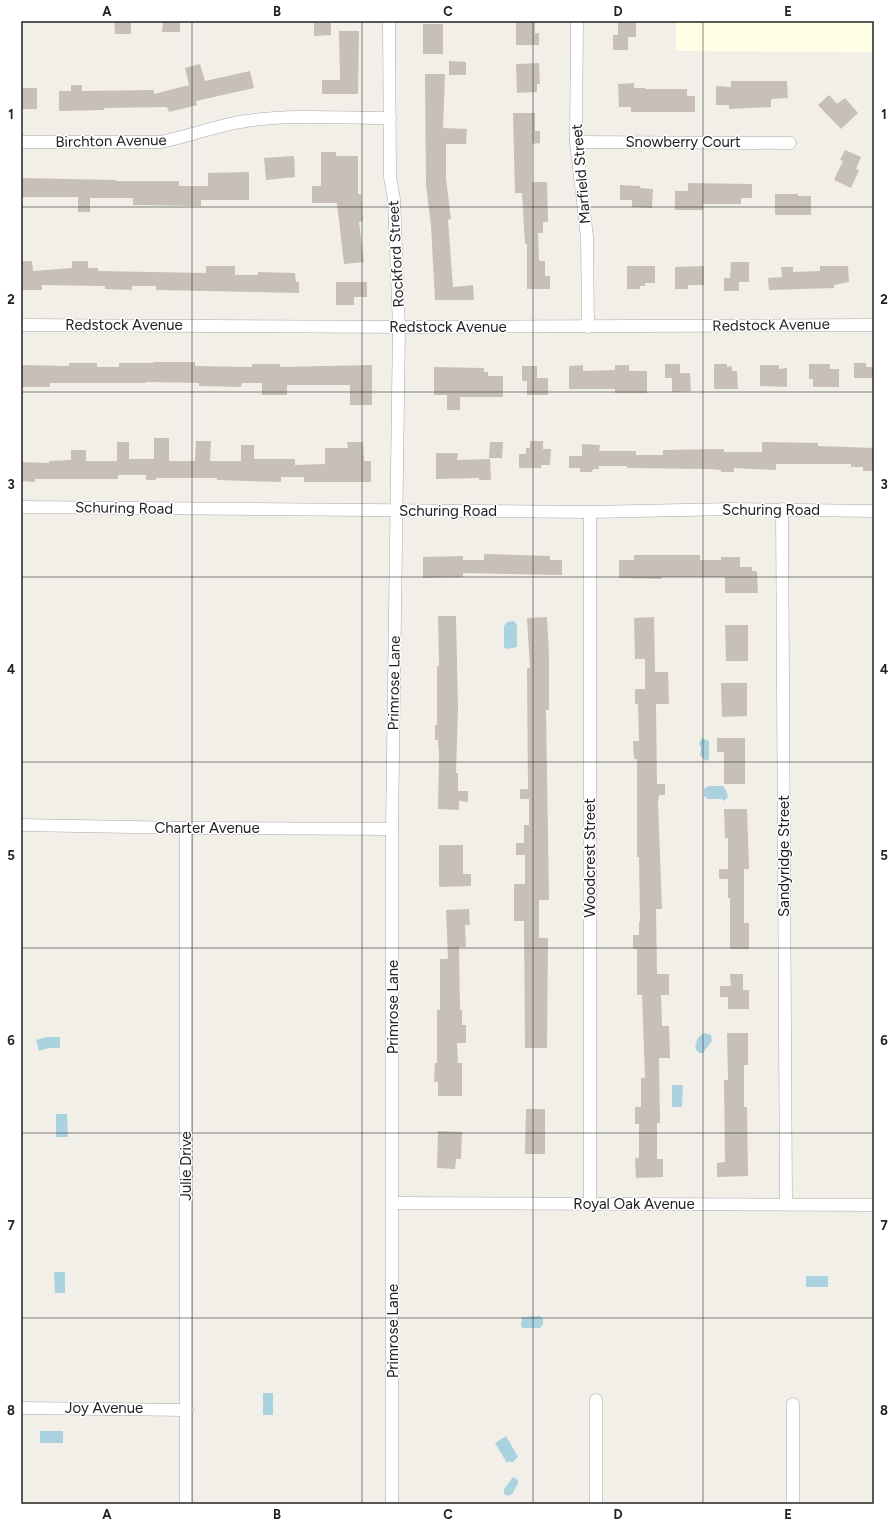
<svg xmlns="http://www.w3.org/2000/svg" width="895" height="1525" font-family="Figtree,sans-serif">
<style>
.education{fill:#ffffe5}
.water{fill:#aad3df}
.building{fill:#c7bfb8}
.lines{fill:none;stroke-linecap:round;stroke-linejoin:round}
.minor-casing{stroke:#a9a9a9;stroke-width:13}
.minor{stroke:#fff;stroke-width:12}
.grid{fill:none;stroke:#222;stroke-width:1;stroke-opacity:0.55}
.labels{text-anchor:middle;stroke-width:3;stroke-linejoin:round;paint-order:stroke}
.street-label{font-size:15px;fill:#222;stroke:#fff}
.neatline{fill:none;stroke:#222;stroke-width:1.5}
.grid-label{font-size:13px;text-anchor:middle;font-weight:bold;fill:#222}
</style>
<rect width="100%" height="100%" fill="#f2efe9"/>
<path class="education" d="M676,21H874V52L676,51Z"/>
<g class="water">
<path d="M514,621L517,625V647L506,649L504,647V626L507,622Z"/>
<path d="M702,738L709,741V759L706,761L700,755L701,749L699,743Z"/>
<path d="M708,786H723L726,790L728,797L724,801L722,799H708L704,796V789Z"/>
<path d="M705,1033L711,1035L712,1041L703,1053H699L696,1050C694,1042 698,1036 705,1033Z"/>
<path d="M47,1037H60V1048H49L39,1051L36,1040Z"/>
<path d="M672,1085H683L682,1107H672Z"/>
<path d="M56,1114H67L68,1137H56Z"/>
<path d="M54,1272H65V1293H55Z"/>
<rect x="806" y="1276" width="22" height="11"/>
<path d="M540,1316L543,1319V1324L540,1328H523L521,1326L522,1317Z"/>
<rect x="263" y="1393" width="10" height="22"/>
<rect x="40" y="1431" width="23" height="12"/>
<path d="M506,1436L518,1457L512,1463L510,1461L507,1463L495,1443Z"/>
<path d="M513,1477L518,1480V1483L512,1494L508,1496L504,1494V1489Z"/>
</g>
<g class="building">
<path d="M114,21H131V34H115Z"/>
<path d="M163,21H180V32H162Z"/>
<path d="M516,21H535V33H539V45H516Z"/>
<path d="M618,21H636V37H628V50H613V35H618Z"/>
<path d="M314,23H331V35L314,36Z"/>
<rect x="423" y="24" width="20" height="30"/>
<path d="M339,31H359L358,94H322V80H340Z"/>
<path d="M449,61L466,62V75H449Z"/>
<path d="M539,63L540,84H537V92L517,93L516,64Z"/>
<path d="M200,64L205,81L250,71L254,88L196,101L197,105L169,112L167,107L104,108V110L59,111V91H71V85H82V91L154,90V94L189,85L185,68Z"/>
<path d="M425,74H445L443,128L467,129L466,144H446V179L451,219L448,220L453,287L473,285L474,300H435L431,226L426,185Z"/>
<path d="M731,81H787L788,98L771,99V107L729,109V105H716V86L731,87Z"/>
<path d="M634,83V88H645V89H687V96H695V112H631V107H619L618,84Z"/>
<rect x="21" y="88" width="16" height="21"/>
<path d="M829,95L837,104L845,98L858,113L841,129L818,105Z"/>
<path d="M513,113H535V131H540V143L532,144V182H547L548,222H543V233H538L539,261H545V276H550V289H527V244H525L522,193H515Z"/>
<path d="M845,150L861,157L856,169L859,170L851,188L834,180L843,161L840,160Z"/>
<path d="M321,152H336V156H358V194H361L363,221L359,222L364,262L344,264L337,203H312V186H321Z"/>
<path d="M294,156L295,177L266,180L264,158Z"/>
<path d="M249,172V200H201V206L133,205V198H90V212H78V197H21V178L116,180V181H179V186H208V173Z"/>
<path d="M688,183L752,184V198H741V204H703V210H675V191H688Z"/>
<path d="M620,185L640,186V188L653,189L652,208L632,207V200H620Z"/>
<path d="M775,194H798V196H811V215H775Z"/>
<path d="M21,261H32L33,271L72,268V261H88V268H98V271L206,273V266H235V275H258V272L295,273L296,282H299V293L156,290V286H132V290L105,289V286L42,285V290H21Z"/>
<path d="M731,262H749V282H739V291H724V278H730Z"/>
<path d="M627,266H655V283H645V286H640V289H627Z"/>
<path d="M704,266V285H688V289H675V267Z"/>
<path d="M820,266H848L849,282L834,285V288L769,290L768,278L782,277L781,267H793V272L820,271Z"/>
<path d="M336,282H367V297H354V305H336Z"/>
<path d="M153,362H195V366L252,367V364H280V367L372,365V405H350V385H287V395H262V383H242L241,387L199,386V383L146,382V383H50V387H21V365L69,366V363H97V367H119V363H153Z"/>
<path d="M854,363H866V367H874V378H854Z"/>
<path d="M665,364H680V373H690L691,391L672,392V378H665Z"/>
<path d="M714,364H727V367L732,366V371H737L738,389H714Z"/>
<path d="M809,364H830V369H839V387H813V379H809Z"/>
<path d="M583,365V371L615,370V365H629V371H647V393H615V389H569V366Z"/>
<path d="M760,365H779V369L787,368V387L760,386Z"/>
<path d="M522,366H537V378H548V395H527V381H522Z"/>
<path d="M434,367L484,368V372H488V376H503V397H460V410H447V395H434Z"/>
<path d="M154,438H169V461H195L196,441H211L210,461H241V445H254V459H295V465L325,464V448H348L347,442H363L364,461H371V482H304V477H281V482L217,480V478H156V480H146V475H118V479H35V482L21,481V462L49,463V461L71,460V450H86V461H117V442H129V459H154Z"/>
<path d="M530,441H543V449H551L550,465H541V468H519V454H526V448H530Z"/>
<path d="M490,442H503L502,458H489Z"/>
<path d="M762,442L818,443V446L874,448V471H863V467H851V464H776V470L734,468V472H721V470L708,469L627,468V466H599V469H593L592,472H580V468H569V456H582V444L600,445L599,451H636V455H663V450L724,449V452H762Z"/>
<path d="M436,453H458L457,460L490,459L491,480H479V478L436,479Z"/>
<path d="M484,554L550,556V560H562V575L463,573V577L423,578V557L463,556V560H484Z"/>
<path d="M634,555H700V560H721V557H740V567H752V571H757L758,593H725V577H662L661,579L619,578V560H634Z"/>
<path d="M438,616H456L458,708L456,773H458V791H468V802L459,801V810L438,809L439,753L438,740H435V725H437V666H439Z"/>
<path d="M547,617L549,656V710H546L549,900H539V938H548L547,1048H525L524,921H514V884H525V855H516V843H524V825H529V799H520V789H528L527,668H530L527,618Z"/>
<path d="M654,617L655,672H668L669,704H656L657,784H665V795H659L658,803L662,909H656L657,974H669V995H661L662,1026H669L670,1058H659L660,1123H657V1159H663V1177L636,1178L635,1158H639V1124H635V1107H641V1078H645L642,995H637V949H633V935H639V921H640L639,857H637V759H634L633,741H639L638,704H635V689H645V659H635L634,618Z"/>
<path d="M725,625H748V661H726Z"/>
<path d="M721,683H747V716L722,717Z"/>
<path d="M717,738H745V784H724V752H717Z"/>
<path d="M724,809H747L749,869H744V923H749V949H730V898H728V879H719V869H728V838H725Z"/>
<path d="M439,845H463V874H471V886L439,887Z"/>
<path d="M469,909L470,925H465L466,947H459L460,1010H462V1025H466V1043H457L458,1063H462V1096H438V1082H434L435,1063H437V1010H440V959H448L446,910Z"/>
<path d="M730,974H743V990H749V1009H728V997H720V986H731Z"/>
<path d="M727,1033H748V1065H744V1107H747L748,1176L717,1177V1163L725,1162L724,1080H728Z"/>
<path d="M526,1109H545V1154H525Z"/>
<path d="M438,1131L462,1132L461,1159H456L455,1169L437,1168Z"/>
</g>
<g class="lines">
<defs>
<g id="minor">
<path d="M389,21L390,177L394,199L399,327L392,829V1504"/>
<path d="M577,21L576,142L587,237L588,327"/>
<path d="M21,142H160C189,137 216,125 246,121C293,114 343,118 390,118"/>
<path d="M576,142L790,143"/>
<path d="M21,325L419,327L874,325"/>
<path d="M21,507L590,512L731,509L874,511"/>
<path d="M782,509L786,1204"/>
<path d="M590,512V1204"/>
<path d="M21,825L186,828L392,829"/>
<path d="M186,828V1504"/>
<path d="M393,1203L874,1205"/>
<path d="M596,1400V1504"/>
<path d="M793,1404V1504"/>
<path d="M21,1408L187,1410"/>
</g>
</defs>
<use href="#minor" class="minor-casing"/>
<use href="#minor" class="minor"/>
</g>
<path class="grid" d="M192,21V1504M362,21V1504M533,21V1504M703,21V1504M21,207H874M21,392H874M21,577H874M21,762H874M21,948H874M21,1133H874M21,1318H874"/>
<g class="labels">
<g class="street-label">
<text transform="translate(111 141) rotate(-1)" y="5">Birchton Avenue</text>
<text x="683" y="147">Snowberry Court</text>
<text transform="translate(581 174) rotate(-95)" y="5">Marfield Street</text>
<text transform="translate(396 254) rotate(-93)" y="5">Rockford Street</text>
<text x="124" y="330">Redstock Avenue</text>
<text transform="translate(771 325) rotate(-1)" y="5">Redstock Avenue</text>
<text x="448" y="332">Redstock Avenue</text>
<text transform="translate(124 508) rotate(1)" y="5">Schuring Road</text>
<text x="771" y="515">Schuring Road</text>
<text x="448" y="516">Schuring Road</text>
<text transform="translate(394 683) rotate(-89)" y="5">Primrose Lane</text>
<text x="207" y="833">Charter Avenue</text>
<text transform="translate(784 856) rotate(-90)" y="5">Sandyridge Street</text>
<text transform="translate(590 858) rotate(-90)" y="5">Woodcrest Street</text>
<text transform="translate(393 1007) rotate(-90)" y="5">Primrose Lane</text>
<text transform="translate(186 1166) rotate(-90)" y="5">Julie Drive</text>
<text x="634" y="1209">Royal Oak Avenue</text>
<text transform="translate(393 1331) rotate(-90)" y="5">Primrose Lane</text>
<text x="104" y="1413">Joy Avenue</text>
</g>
</g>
<rect width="895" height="1525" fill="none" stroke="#ffffff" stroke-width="44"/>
<rect x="22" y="22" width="851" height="1481" class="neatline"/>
<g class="grid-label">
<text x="107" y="16">A</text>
<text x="277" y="16">B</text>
<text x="448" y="16">C</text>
<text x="618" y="16">D</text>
<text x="788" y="16">E</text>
<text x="11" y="119">1</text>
<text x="884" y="119">1</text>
<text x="11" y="304">2</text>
<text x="884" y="304">2</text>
<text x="11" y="489">3</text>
<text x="884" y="489">3</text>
<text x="11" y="674">4</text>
<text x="884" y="674">4</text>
<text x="11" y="860">5</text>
<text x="884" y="860">5</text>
<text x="11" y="1045">6</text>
<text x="884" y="1045">6</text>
<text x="11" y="1230">7</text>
<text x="884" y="1230">7</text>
<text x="11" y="1415">8</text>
<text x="884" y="1415">8</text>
<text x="107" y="1519">A</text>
<text x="277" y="1519">B</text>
<text x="448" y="1519">C</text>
<text x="618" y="1519">D</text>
<text x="788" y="1519">E</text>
</g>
</svg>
